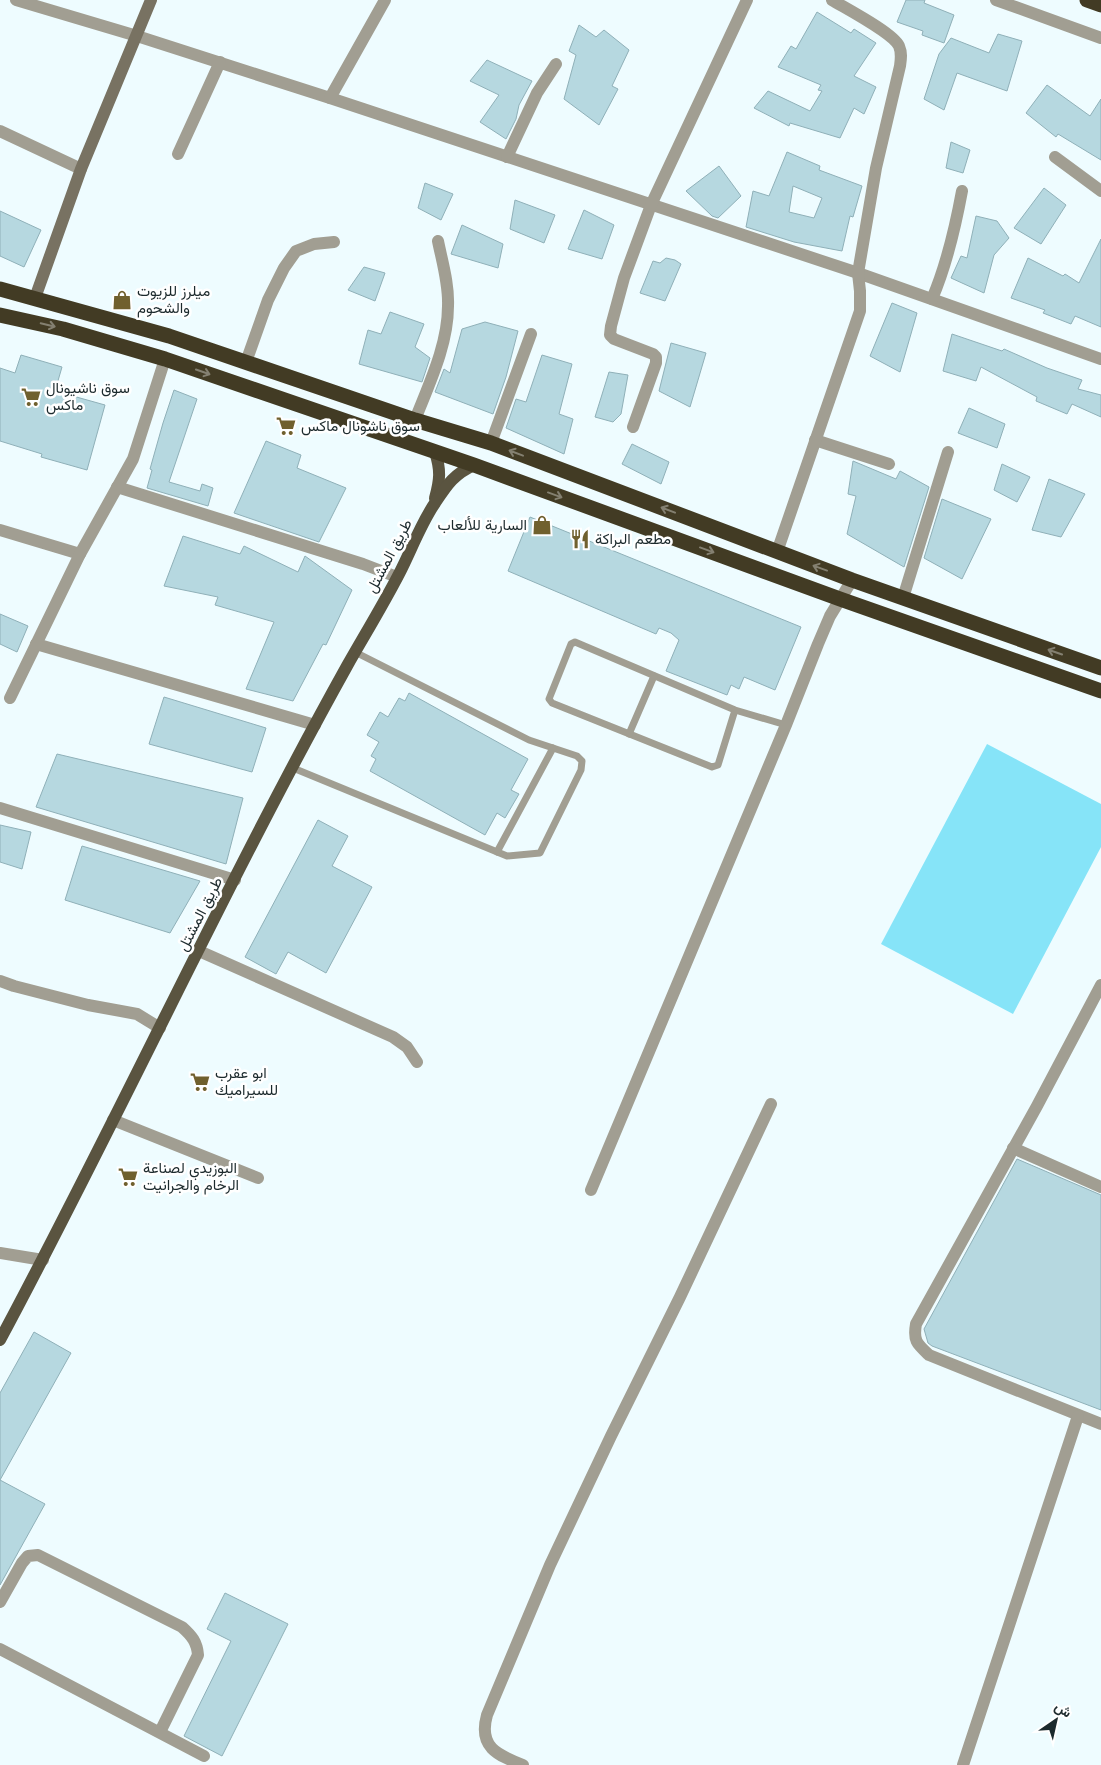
<svg xmlns="http://www.w3.org/2000/svg" width="1101" height="1765" font-family="Helvetica,Vazirmatn,sans-serif">
<style>
.green{fill:#86e4f8}
.building{fill:#b6d8e0;stroke:#8fb0b8;fill-rule:evenodd}
.lines{fill:none;stroke-linecap:round;stroke-linejoin:round}
.lane{stroke:#a19e92;stroke-width:7}
.street{stroke:#a19e92;stroke-width:12}
.secondary{stroke:#787262;stroke-width:12}
.primary{stroke:#5a5440;stroke-width:12}
.highway{stroke:#423b24;stroke-width:15}
.oneway{stroke:#848071}
.labels{text-anchor:middle;stroke-width:5;stroke-linejoin:round;paint-order:stroke}
.poi-label{font-size:15px;fill:#1c2a2d;stroke:#fff;text-anchor:start}
.street-label{font-size:15px;fill:#1c2a2d;stroke:#fff}
</style>
<rect width="100%" height="100%" fill="#eefcff"/>
<path class="green" d="M987,744L1101,804V847L1013,1014L881,944Z"/>
<g class="building">
<path d="M906,0H925L924,3L954,15L944,43L922,35L923,31L897,22Z"/>
<path d="M817,12L851,33L854,29L876,43L854,76L876,87L864,114L854,108L840,138L790,123L789,126L754,108L768,91L810,111L822,91L818,90L821,85L778,67L791,46L796,49Z"/>
<path d="M579,25L596,37L604,30L629,50L612,86L618,89L599,125L564,99L576,55L569,51Z"/>
<path d="M998,34L1022,41L1007,91L957,73L944,110L924,99L939,54L951,38L989,53Z"/>
<path d="M487,60L532,81L519,105L516,119L506,139L480,122L499,95L470,81Z"/>
<path d="M1047,85L1090,116L1101,99V160L1058,134L1056,137L1026,113Z"/>
<path d="M951,142L970,150L963,173L946,168Z"/>
<path d="M787,152L820,166L819,170L862,186L853,217L850,216L842,251L794,242L746,227L753,191L769,196ZM793,186L822,198L814,218L789,212Z"/>
<path d="M719,166L741,196L718,218L712,216L686,191Z"/>
<path d="M425,183L453,194L441,220L418,208Z"/>
<path d="M1044,188L1066,205L1041,244L1014,228Z"/>
<path d="M515,200L555,215L544,243L510,229Z"/>
<path d="M584,210L614,225L602,259L568,249Z"/>
<path d="M0,211L41,230L24,267L0,256Z"/>
<path d="M976,216L997,221L1009,238L994,255L984,293L951,278L961,256L967,258Z"/>
<path d="M462,225L503,244L498,268L451,254Z"/>
<path d="M1101,239V327L1075,316L1071,324L1043,313L1045,310L1011,298L1028,258L1063,276L1065,274L1079,283Z"/>
<path d="M666,258L675,260L681,264L665,301L640,293L653,261L660,263Z"/>
<path d="M364,267L385,273L375,301L348,290Z"/>
<path d="M892,303L917,313L900,372L870,356Z"/>
<path d="M390,312L424,324L415,347L430,358L422,382L359,364L368,330L381,334Z"/>
<path d="M485,322L518,331L506,377L493,414L435,392L444,369L450,373L462,329Z"/>
<path d="M952,334L1002,351L1004,349L1047,368L1082,380L1078,389L1101,395V417L1072,404L1067,414L1036,401L1037,397L981,367L976,381L943,371Z"/>
<path d="M671,343L706,353L690,407L659,391Z"/>
<path d="M21,355L62,367L55,391L105,405L87,470L41,457L42,454L0,441V368L15,373Z"/>
<path d="M542,355L572,364L559,414L573,419L564,454L506,428L516,399L526,402Z"/>
<path d="M609,372L628,375L621,414L613,422L595,417Z"/>
<path d="M174,390L197,399L169,482L200,491L202,484L213,488L208,506L147,488L152,470L150,469L163,423Z"/>
<path d="M969,408L1005,424L997,448L958,433Z"/>
<path d="M266,441L301,455L297,468L346,488L319,542L234,513Z"/>
<path d="M632,444L669,462L661,484L622,464Z"/>
<path d="M853,461L896,479L900,471L929,487L904,567L847,534L856,496L848,494Z"/>
<path d="M1002,464L1030,477L1017,502L994,490Z"/>
<path d="M1049,479L1085,494L1061,537L1032,530Z"/>
<path d="M942,499L991,519L962,579L924,558Z"/>
<path d="M530,517L801,627L775,690L744,677L739,689L731,685L727,695L666,671L679,640L671,633L659,628L656,634L508,571Z"/>
<path d="M183,536L240,554L244,546L298,572L305,556L352,590L326,645L323,644L293,701L246,689L274,622L215,605L218,597L164,586Z"/>
<path d="M0,614L28,626L17,652L0,644Z"/>
<path d="M409,693L528,759L511,790L519,794L505,818L497,813L485,835L370,771L376,759L371,756L379,742L367,735L380,712L388,717L399,698L405,701Z"/>
<path d="M164,697L266,728L252,772L149,744Z"/>
<path d="M57,754L243,798L226,864L36,807Z"/>
<path d="M318,820L348,836L332,866L372,887L326,973L288,952L276,974L245,957Z"/>
<path d="M0,825L31,832L22,869L0,862Z"/>
<path d="M82,846L200,881L170,933L65,900Z"/>
<path d="M1017,1159L1101,1195V1410L932,1346L928,1343L924,1329Z"/>
<path d="M34,1332L71,1353L0,1480L45,1504L0,1585V1393Z"/>
<path d="M225,1593L288,1624L222,1756L184,1736L231,1641L207,1629Z"/>
</g>
<g class="lines">
<g class="lane">
<path d="M735,710L718,765L712,767L552,703L549,699L571,644L575,642L735,710L786,725"/>
<path d="M629,734L654,676"/>
<path d="M293,768L507,856L540,853L581,770L582,761L577,756L529,740L355,652"/>
<path d="M497,852L553,748"/>
</g>
<g class="street">
<path d="M16,0L137,36L330,98L858,273L1101,359"/>
<path d="M996,0L1101,38"/>
<path d="M330,98L385,0"/>
<path d="M0,131L81,169"/>
<path d="M178,154L220,62"/>
<path d="M507,157L537,93L556,64"/>
<path d="M1055,157L1101,191"/>
<path d="M932,299C947,264 955,229 962,191"/>
<path d="M246,362L268,300L284,268L296,251L314,244L334,242"/>
<path d="M415,420C429,384 448,345 448,306C449,284 442,261 438,241"/>
<path d="M633,427L656,363V357L653,354L614,339L610,335L611,326L624,278L651,205L747,0"/>
<path d="M815,440L889,464"/>
<path d="M491,443L531,334"/>
<path d="M117,487L363,564L397,577"/>
<path d="M0,530L80,554"/>
<path d="M777,552L860,311V291L858,273L876,168L900,66C901,59 902,53 899,46C893,33 847,9 832,0"/>
<path d="M903,598L948,452"/>
<path d="M36,644L315,725"/>
<path d="M10,698L80,554L133,459L165,359"/>
<path d="M0,808L235,880"/>
<path d="M199,951L393,1037L407,1047L417,1062"/>
<path d="M0,981L14,986L88,1005L137,1014L160,1028"/>
<path d="M1101,985L1037,1106L916,1324C913,1341 917,1344 929,1355L1101,1424"/>
<path d="M113,1120L258,1178"/>
<path d="M1013,1148L1101,1187"/>
<path d="M591,1190L786,725L818,644L830,616L852,580"/>
<path d="M0,1253L43,1260"/>
<path d="M0,1602L22,1563L28,1556L38,1555L182,1627C192,1636 197,1642 198,1655L160,1732"/>
<path d="M0,1649L204,1756"/>
<path d="M523,1765C497,1755 478,1747 487,1715L550,1565L611,1436L680,1297L771,1104"/>
<path d="M963,1765L1078,1416"/>
</g>
<path class="secondary" d="M35,298L81,169L151,0"/>
<g class="primary">
<path d="M435,452C441,470 440,480 435,498"/>
<path d="M0,1340C119,1118 224,887 347,666C364,636 383,605 399,574C411,551 420,525 435,503C447,485 454,474 474,465"/>
</g>
<g class="highway">
<path d="M1087,0L1101,5"/>
<path d="M0,289L169,336L415,420L491,443L852,580L1101,668"/>
<path d="M0,315L63,329L165,359L474,465L840,599L1101,691"/>
</g>
</g>
<defs><path id="oneway-shaft" d="M-6 0H5M1.5-3L5.5 0L1.5 3" fill="none" stroke-width="1.6" stroke-linecap="round" stroke-linejoin="round" transform="scale(1.25)"/></defs>
<g class="oneway">
<use href="#oneway-shaft" transform="translate(48 325) rotate(13)"/>
<use href="#oneway-shaft" transform="translate(203 372) rotate(19)"/>
<use href="#oneway-shaft" transform="translate(516 453) rotate(-159)"/>
<use href="#oneway-shaft" transform="translate(555 495) rotate(20)"/>
<use href="#oneway-shaft" transform="translate(668 510) rotate(-159)"/>
<use href="#oneway-shaft" transform="translate(707 550) rotate(20)"/>
<use href="#oneway-shaft" transform="translate(820 568) rotate(-160)"/>
<use href="#oneway-shaft" transform="translate(1055 652) rotate(-161)"/>
</g>
<defs>
<symbol id="shop-bare" viewBox="-9 -9 18 18"><path d="M-5-2.5h2.3a2.7 3.5 0 0 1 5.4 0H5L5.5 6h-11ZM-1.5-2.5h3a1.5 2.3 0 0 0-3 0Z" fill="#70602e" stroke="#fff" stroke-width="2.5" paint-order="stroke"/></symbol>
<symbol id="supermarket-bare" viewBox="-9 -9 18 18"><path d="M-6-5.5h2.5l.6 2H6L4.5 2H-2.5L-4.4-4H-6ZM-1.5 3.2a1.3 1.3 0 1 0 .1 0ZM3 3.2a1.3 1.3 0 1 0 .1 0Z" fill="#70602e" stroke="#fff" stroke-width="2.5" paint-order="stroke"/></symbol>
<symbol id="restaurant-bare" viewBox="-9 -9 18 18"><path d="M-5-6h1v4h1v-4h1v4h1v-4h1v5L-1.5 .5V6h-2V.5L-5-1ZM5-6V6H3V1.5H1.5Q1.5-4 5-6Z" fill="#70602e" stroke="#fff" stroke-width="2.5" paint-order="stroke"/></symbol>
</defs>
<g fill-rule="evenodd">
<use href="#shop-bare" x="108" y="286" width="28" height="28"/>
<use href="#supermarket-bare" x="17" y="383" width="28" height="28"/>
<use href="#supermarket-bare" x="272" y="412" width="28" height="28"/>
<use href="#shop-bare" x="528" y="511" width="28" height="28"/>
<use href="#restaurant-bare" x="566" y="525" width="28" height="28"/>
<use href="#supermarket-bare" x="186" y="1068" width="28" height="28"/>
<use href="#supermarket-bare" x="114" y="1163" width="28" height="28"/>
</g>
<g class="labels">
<g class="poi-label">
<text x="137" y="296">ميلرز للزيوت<tspan x="137" dy="17">والشحوم</tspan></text>
<text x="46" y="393">سوق ناشيونال<tspan x="46" dy="17">ماكس</tspan></text>
<text x="301" y="431">سوق ناشونال ماكس</text>
<text x="527" y="530" text-anchor="end">السارية للألعاب</text>
<text x="595" y="544">مطعم البراكة</text>
<text x="215" y="1078">ابو عقرب<tspan x="215" dy="17">للسيراميك</tspan></text>
<text x="143" y="1173">البوزيدي لصناعة<tspan x="143" dy="17">الرخام والجرانيت</tspan></text>
</g>
<g class="street-label">
<text transform="translate(389 556) rotate(-62)" y="5">طريق المشتل</text>
<text transform="translate(200 914) rotate(-63)" y="5">طريق المشتل</text>
</g>
</g>
<g transform="translate(1056 1720) rotate(34)" stroke="#ffffff" stroke-width="4" paint-order="stroke">
<path d="M0-4L9 19L0 12L-9 19Z" fill="#1c2a2d"/>
<text y="-8" font-size="14" font-weight="bold" text-anchor="middle" fill="#1c2a2d">ش</text>
</g>
</svg>
